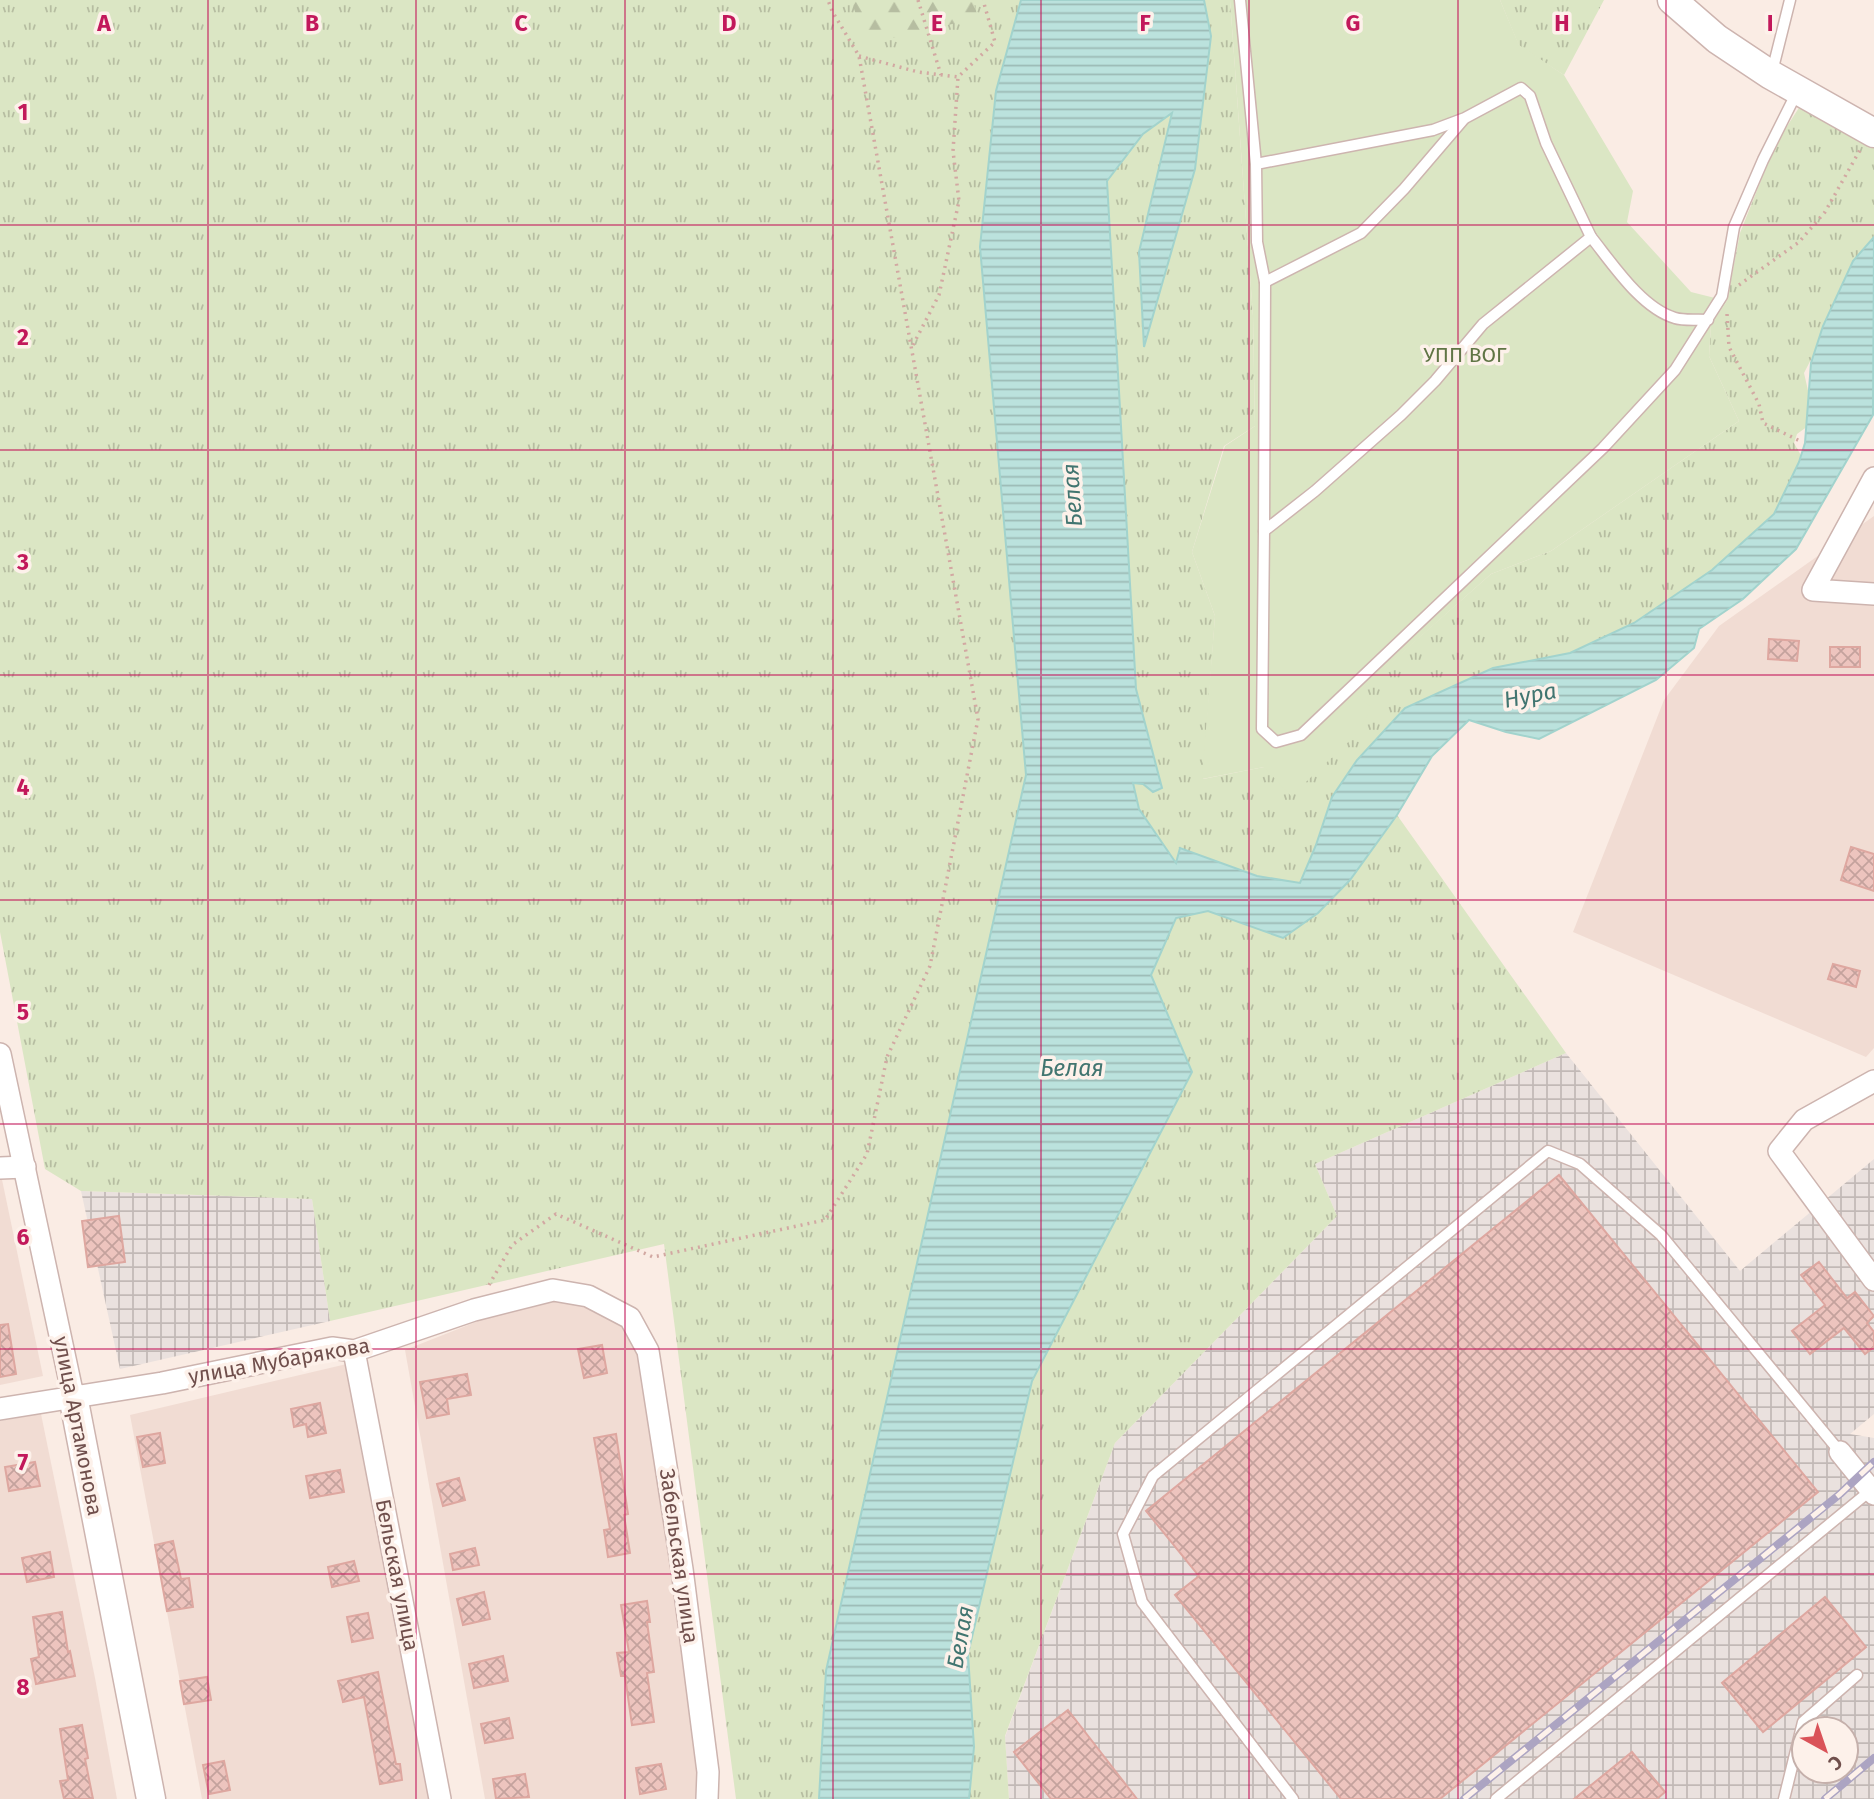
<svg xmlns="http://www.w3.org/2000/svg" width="1874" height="1799" font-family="'Fira Sans',sans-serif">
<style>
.residential{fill:#f1dcd3}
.industrial{fill:url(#industrial-grid);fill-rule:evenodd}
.grass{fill:url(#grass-tufts)}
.forest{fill:url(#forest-firs)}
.garden{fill:#dbe6c4}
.water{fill:url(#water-rules);stroke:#a2d3cd;stroke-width:2}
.building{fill:url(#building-cross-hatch);stroke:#dea7a0;stroke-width:2}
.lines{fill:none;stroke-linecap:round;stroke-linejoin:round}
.service-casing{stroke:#cdb4af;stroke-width:13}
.minor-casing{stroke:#cdb4af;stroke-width:24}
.tertiary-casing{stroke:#cdb4af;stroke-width:31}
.path{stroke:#d2a8a2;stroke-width:3.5;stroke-dasharray:2 5;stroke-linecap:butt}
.service{stroke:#fff;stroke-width:10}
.minor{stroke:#fff;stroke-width:21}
.tertiary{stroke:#fff;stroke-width:28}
.rail-casing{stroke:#aca4c2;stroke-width:8}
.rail{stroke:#fdf1ea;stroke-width:5;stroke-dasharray:16;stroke-linecap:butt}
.grid{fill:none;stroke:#c2185b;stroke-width:2;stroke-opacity:0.55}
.labels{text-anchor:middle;stroke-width:7;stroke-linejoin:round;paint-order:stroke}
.park-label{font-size:21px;fill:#607545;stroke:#fdf1ea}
.street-label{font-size:21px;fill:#704f4c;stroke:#fdf1ea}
.water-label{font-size:23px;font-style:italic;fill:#417570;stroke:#fdf1ea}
.grid-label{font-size:23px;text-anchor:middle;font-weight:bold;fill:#c2185b;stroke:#fdf1ea;stroke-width:7;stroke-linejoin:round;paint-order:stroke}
</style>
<defs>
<pattern id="industrial-grid" width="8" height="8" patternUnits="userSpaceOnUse" patternTransform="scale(1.75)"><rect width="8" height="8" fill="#eae1de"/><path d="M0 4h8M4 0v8" fill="none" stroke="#c2b9b6"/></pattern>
<pattern id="grass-tufts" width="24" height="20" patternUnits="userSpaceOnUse" patternTransform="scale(1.75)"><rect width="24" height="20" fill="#dbe6c4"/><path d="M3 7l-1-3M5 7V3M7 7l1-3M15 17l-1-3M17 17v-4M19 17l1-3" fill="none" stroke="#b6bda1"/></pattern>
<pattern id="forest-firs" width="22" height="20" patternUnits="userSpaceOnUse" patternTransform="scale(1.75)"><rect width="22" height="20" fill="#dbe6c4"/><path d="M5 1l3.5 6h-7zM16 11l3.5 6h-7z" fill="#b6bda1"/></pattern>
<pattern id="water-rules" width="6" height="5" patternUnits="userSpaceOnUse" patternTransform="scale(1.75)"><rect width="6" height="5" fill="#bbe2dd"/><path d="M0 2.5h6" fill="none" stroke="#9cbab5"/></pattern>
<pattern id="building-cross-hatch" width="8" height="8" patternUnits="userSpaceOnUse" patternTransform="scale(1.75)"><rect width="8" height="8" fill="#edc4be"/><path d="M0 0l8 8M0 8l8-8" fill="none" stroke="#c4a29d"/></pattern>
</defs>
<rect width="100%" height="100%" fill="#faece4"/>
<g class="residential">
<path d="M1874,516V1048L1866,1057L1573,932L1664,700L1719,626Z"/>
<path d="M0,1170L43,1376L0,1385Z"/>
<path d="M585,1297L638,1317L706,1799H485L405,1350L511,1308Z"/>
<path d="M351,1363L435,1799H202L130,1415Z"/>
<path d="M41,1414L95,1678L117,1799H0V1421Z"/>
</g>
<g class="industrial">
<path d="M1566,1053L1740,1271L1874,1159V1414L1850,1434L1874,1438V1799H1009L1005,1737L1115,1443L1337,1216L1315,1164ZM1804,1729H1846V1771H1804Z"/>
<path d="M81,1191L312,1199L330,1321L120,1369Z"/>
</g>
<g class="grass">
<path d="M0,0H1021L996,91L994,398L1026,775L826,1671L819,1799H736L664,1244L330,1321L312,1199L81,1191L45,1169L0,932Z"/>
<path d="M1204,0H1230L1253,316L1255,426L1224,446L1192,552L1215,616L1203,779L1264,767L1355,694L1491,574L1551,551L1739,421L1709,356L1711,324L1727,301L1740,233L1775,145L1804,100L1874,135V238L1804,373L1815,421L1797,434L1794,443L1803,459L1764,533L1621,654L1465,683L1306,888L1176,864L1139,809L1133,782L1162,787L1136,689L1107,181L1143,134L1172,113L1139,252L1145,345L1166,266L1211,36Z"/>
<path d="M1500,0H1604L1564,75L1519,46Z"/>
<path d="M1397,815L1566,1053L1315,1164L1337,1216L1115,1443L1005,1736L1009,1799H969L974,1747L968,1654L1032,1381L1192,1072L1151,975L1176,918L1208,911L1283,938L1318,913L1350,880Z"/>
</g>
<path class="forest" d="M851,0H973L978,18L866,44Z"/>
<path class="garden" d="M1230,0H1500L1519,45L1564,75L1633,191L1627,222L1691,292L1727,301L1711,324L1709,356L1739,421L1551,551L1491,574L1356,694L1371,707L1359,732L1291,796L1264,767L1202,779L1215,616L1192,552L1225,446L1255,426L1253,316Z"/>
<path class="water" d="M1021,0H1204L1211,36L1195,169L1144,347L1139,252L1172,113L1143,134L1107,181L1136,689L1162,788L1153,792L1143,784L1133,783L1139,809L1176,863L1180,848L1257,876L1300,883L1316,845L1332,797L1357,760L1405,708L1493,668L1570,653L1634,623L1712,570L1774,514L1799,462L1805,443L1811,363L1823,326L1853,261L1874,237L1873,415L1796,549L1743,599L1699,629L1694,648L1656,680L1539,739L1506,732L1469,720L1432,756L1397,815L1350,880L1318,913L1283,938L1208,911L1176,918L1151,975L1192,1072L1032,1381L968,1654L974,1747L969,1799H819L826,1671L1026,775L980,247L996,91Z"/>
<g class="building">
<path d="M1769,639L1799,641L1797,661L1768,659Z"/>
<rect x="1830" y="647" width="30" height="20"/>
<path d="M1851,847L1874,854V891L1841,880Z"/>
<path d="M1833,964L1860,971L1856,987L1828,979Z"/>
<path d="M1559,1175L1818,1492L1440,1799H1341L1175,1595L1199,1576L1146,1511Z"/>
<path d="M119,1216L125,1262L88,1267L82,1221Z"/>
<path d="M1819,1262L1847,1298L1855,1292L1874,1316L1867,1323L1874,1332V1347L1865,1354L1844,1328L1810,1354L1792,1331L1825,1305L1801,1275Z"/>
<path d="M8,1324L16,1374L0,1377V1325Z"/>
<path d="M602,1345L607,1373L584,1378L578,1349Z"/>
<path d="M467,1374L471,1395L447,1399L449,1414L427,1418L420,1382Z"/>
<path d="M320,1403L326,1433L308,1437L306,1424L294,1427L291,1409Z"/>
<path d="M160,1433L165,1463L143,1467L137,1437Z"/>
<path d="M616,1434L628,1514L624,1515L630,1553L608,1557L604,1530L610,1529L594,1438Z"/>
<path d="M35,1462L40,1486L9,1491L5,1467Z"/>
<path d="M340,1470L344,1492L310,1498L306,1476Z"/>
<path d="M459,1478L465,1500L443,1506L437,1484Z"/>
<path d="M173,1541L181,1579L189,1578L193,1607L167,1611L155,1545Z"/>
<path d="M475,1548L479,1565L453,1570L450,1554Z"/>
<path d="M50,1552L54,1577L27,1582L22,1558Z"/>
<path d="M354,1561L359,1581L332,1587L328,1567Z"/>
<path d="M484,1592L490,1619L463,1625L457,1599Z"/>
<path d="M1825,1597L1866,1647L1763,1732L1722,1683Z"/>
<path d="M647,1601L650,1622H647L654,1672L647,1673L654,1722L632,1725L625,1676H621L617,1653L629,1652L621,1605Z"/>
<path d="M62,1612L68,1652L70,1651L75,1676L36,1684L31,1659L39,1657L33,1617Z"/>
<path d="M368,1613L373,1638L352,1642L347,1617Z"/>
<path d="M503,1656L508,1681L474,1688L469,1664Z"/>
<path d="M378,1672L396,1764H400L402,1780L380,1784L364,1697L343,1702L338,1681Z"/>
<path d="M207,1677L211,1700L184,1704L180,1681Z"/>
<path d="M1068,1710L1137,1799H1051L1014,1752Z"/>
<path d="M509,1718L513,1738L485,1743L481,1724Z"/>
<path d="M82,1725L88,1758L85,1759L93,1799H64L60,1781L68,1780L60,1729Z"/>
<path d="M1632,1752L1665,1792L1657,1799H1574Z"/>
<path d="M224,1761L230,1790L209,1794L203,1765Z"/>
<path d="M661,1764L666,1789L640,1794L636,1768Z"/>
<path d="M525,1774L529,1797L496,1799L493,1779Z"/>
</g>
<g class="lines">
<defs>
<g id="service">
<path d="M1240,0L1256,164"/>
<path d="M1772,72L1790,0"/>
<path d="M1265,282L1361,233L1404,189L1463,120"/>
<path d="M1708,320C1698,319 1684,321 1675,318C1641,308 1612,263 1591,237L1483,324L1435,381L1401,415L1315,491L1264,531L1262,729L1276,742L1301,735L1603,448L1675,370L1722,296L1734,227L1763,160L1797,92"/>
<path d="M1264,531L1265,282L1257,242L1256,164L1433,130L1465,118L1521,88L1530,96L1546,143L1591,237"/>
<path d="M1293,1799L1142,1602L1123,1534L1153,1476L1548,1151L1580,1164L1661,1235L1840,1452"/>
<path d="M1496,1799L1871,1490"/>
<path d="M1784,1799L1803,1722L1857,1675"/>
</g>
<g id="minor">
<path d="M1874,478L1813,590L1874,594"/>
<path d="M0,1054L73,1396"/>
<path d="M1874,1081L1804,1120L1779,1151L1874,1280"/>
<path d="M0,1168L25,1167"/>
<path d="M354,1351L440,1799"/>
<path d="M0,1409L162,1383L332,1348L354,1351L474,1310L553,1290L588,1296L630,1318L648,1351L682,1569L708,1772L707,1799"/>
<path d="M1840,1452L1874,1494"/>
</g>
<g id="tertiary">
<path d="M1672,0L1717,39L1771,75L1874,133"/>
<path d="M73,1396L151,1799"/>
</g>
</defs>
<use href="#service" class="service-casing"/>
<use href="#minor" class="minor-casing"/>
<use href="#tertiary" class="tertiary-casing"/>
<g class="path">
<path d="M918,0L941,75"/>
<path d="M859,56L918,72L958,77L995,42L983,0"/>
<path d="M1739,285L1799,242L1825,212L1860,150"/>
<path d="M1727,314L1729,347L1759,404L1763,423L1800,441"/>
<path d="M913,345L939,295L959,201L953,151L958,77"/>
<path d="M489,1285L512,1245L556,1214L653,1257L825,1220L867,1154L887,1057L930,966L978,719L859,56L832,11L828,0"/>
</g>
<use href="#service" class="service"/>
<use href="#minor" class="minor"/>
<use href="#tertiary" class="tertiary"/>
<defs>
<g id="rail">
<path d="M1464,1799L1840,1494L1874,1462"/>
<path d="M1825,1799L1874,1758"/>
</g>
</defs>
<use href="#rail" class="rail-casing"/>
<use href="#rail" class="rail"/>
</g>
<path class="grid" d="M208,0V1799M416,0V1799M625,0V1799M833,0V1799M1041,0V1799M1249,0V1799M1458,0V1799M1666,0V1799M0,225H1874M0,450H1874M0,675H1874M0,900H1874M0,1124H1874M0,1349H1874M0,1574H1874"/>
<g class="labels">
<g class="park-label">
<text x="1465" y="362">УПП ВОГ</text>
</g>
<g class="street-label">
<text transform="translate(279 1361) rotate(-10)" y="7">улица Мубарякова</text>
<text transform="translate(78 1426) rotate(79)" y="7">улица Артамонова</text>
<text transform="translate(679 1556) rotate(82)" y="7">Забельская улица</text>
<text transform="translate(397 1575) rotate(79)" y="7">Бельская улица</text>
</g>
<g class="water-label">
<text transform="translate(1072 495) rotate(-94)" y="8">Белая</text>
<text transform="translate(1530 695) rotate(-11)" y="8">Нура</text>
<text x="1072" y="1076">Белая</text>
<text transform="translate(960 1637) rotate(-80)" y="8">Белая</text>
</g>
</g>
<g class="grid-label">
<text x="104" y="31">A</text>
<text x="312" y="31">B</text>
<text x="521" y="31">C</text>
<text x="729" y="31">D</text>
<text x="937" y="31">E</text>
<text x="1145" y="31">F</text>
<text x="1353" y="31">G</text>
<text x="1562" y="31">H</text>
<text x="1770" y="31">I</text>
<text x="23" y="120">1</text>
<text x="23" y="345">2</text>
<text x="23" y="570">3</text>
<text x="23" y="795">4</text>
<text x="23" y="1020">5</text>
<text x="23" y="1245">6</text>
<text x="23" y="1470">7</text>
<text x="23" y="1695">8</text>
</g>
<g transform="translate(1825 1750) rotate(140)"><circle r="33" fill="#fdf1ea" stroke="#c5b0ab" stroke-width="2"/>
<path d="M0-5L12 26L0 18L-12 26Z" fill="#da5359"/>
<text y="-10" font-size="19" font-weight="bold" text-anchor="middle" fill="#704f4c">С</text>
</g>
</svg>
